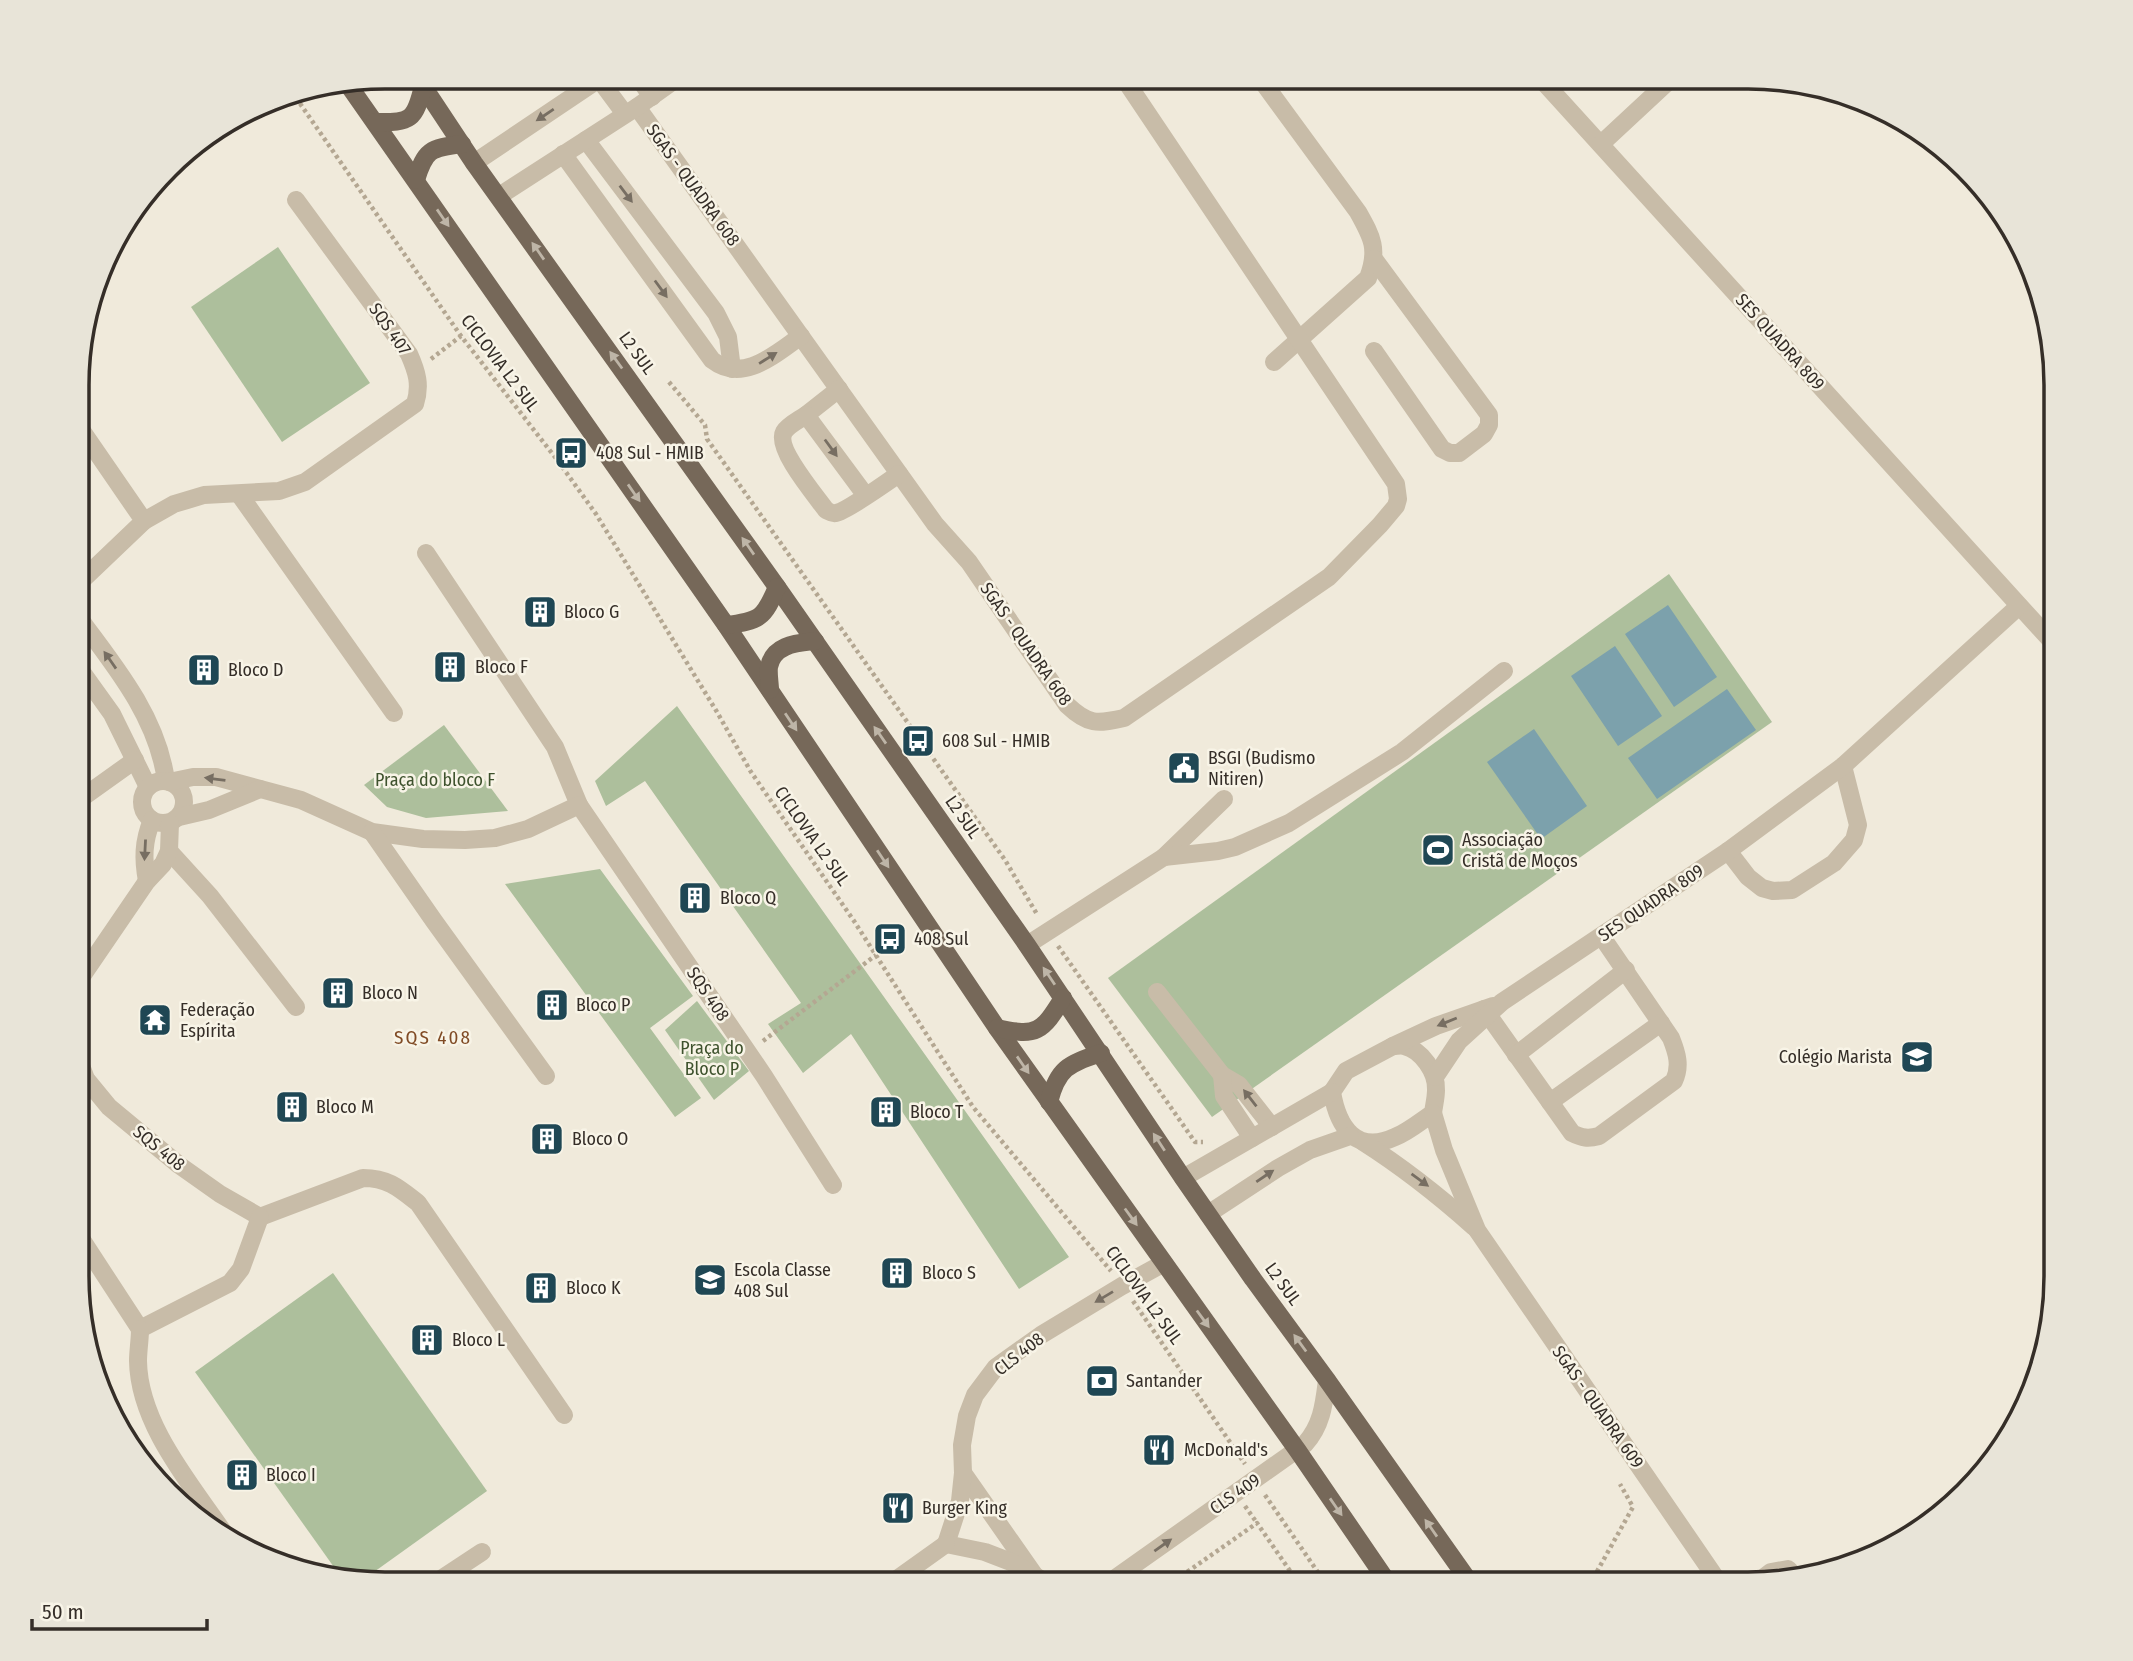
<svg xmlns="http://www.w3.org/2000/svg" width="2133" height="1661" font-family="'Fira Sans Condensed',sans-serif">
<style>
.green{fill:#adbf9c}
.water{fill:#7ca1ac}
.lines{fill:none;stroke-linecap:round;stroke-linejoin:round}
.path{stroke:#b4a792;stroke-width:4.5;stroke-dasharray:3.5 3.5;stroke-linecap:butt}
.minor{stroke:#c8bca8;stroke-width:18}
.major{stroke:#766859;stroke-width:18}
.oneway{fill:#776e62}
.oneway2{fill:#beb5a7}
.labels{text-anchor:middle;stroke-width:5;stroke-linejoin:round;paint-order:stroke}
.street-label{font-size:18px;fill:#352e28;stroke:#f8f4e7}
.poi-label{font-size:18px;fill:#352e28;stroke:#f8f4e7;text-anchor:start}
.park-label{font-size:18px;fill:#3e522d;stroke:#f8f4e7}
.neighbourhood-label{font-size:19px;letter-spacing:2px;fill:#804b25;stroke:#f8f4e7}
.rim{fill:none;stroke:#352e28;stroke-width:3.5}
</style>
<rect width="100%" height="100%" fill="#f0eadb"/>
<g class="green">
<path d="M278,247L370,383L282,442L191,307Z"/>
<path d="M1669,574L1772,722L1212,1117L1108,978Z"/>
<path d="M677,706L1069,1257L1019,1289L851,1034L803,1073L768,1024L801,1003L645,781L606,806L595,781Z"/>
<path d="M444,725L508,811L426,818L387,807L364,785Z"/>
<path d="M600,869L693,996L650,1028L701,1098L675,1117L505,884Z"/>
<path d="M697,1001L749,1071L714,1100L665,1030Z"/>
<path d="M333,1273L487,1491L360,1582L341,1577L195,1372Z"/>
</g>
<g class="water">
<path d="M1668,605L1717,677L1674,707L1625,634Z"/>
<path d="M1615,646L1662,716L1618,746L1571,676Z"/>
<path d="M1727,689L1756,730L1657,799L1628,758Z"/>
<path d="M1534,729L1587,806L1541,839L1487,762Z"/>
</g>
<g class="lines">
<g class="path">
<path d="M292,92L461,336L558,461L596,514L717,712L751,772L854,921L973,1107L1111,1271"/>
<path d="M431,359L461,336"/>
<path d="M669,382L705,425L707,439L1005,860L1038,916"/>
<path d="M1058,946L1195,1142H1203"/>
<path d="M763,1041L876,955"/>
<path d="M1133,1301L1245,1464"/>
<path d="M1265,1495L1326,1584"/>
<path d="M1245,1506L1257,1523"/>
<path d="M1170,1584L1257,1523L1299,1584"/>
<path d="M1590,1584L1633,1507L1620,1484"/>
</g>
<g class="minor">
<path d="M638,77L652,97"/>
<path d="M1259,77L1358,212C1372,237 1379,249 1368,278L1274,362"/>
<path d="M1540,78L2056,646"/>
<path d="M599,79L625,114"/>
<path d="M637,107L935,524L969,562L1067,705C1088,725 1097,724 1124,718L1329,577L1380,525L1396,506L1398,499L1396,484L1123,77"/>
<path d="M586,140L716,313L728,337L732,369"/>
<path d="M1601,144L1672,78"/>
<path d="M563,154L712,360C743,384 775,354 801,336"/>
<path d="M474,163L602,77"/>
<path d="M499,196L637,107L679,77"/>
<path d="M1374,259L1489,415V425L1484,434L1459,453H1450L1442,449L1374,351"/>
<path d="M806,415L839,389"/>
<path d="M239,494L394,713"/>
<path d="M866,496L806,415C799,420 788,425 784,432C775,448 816,496 826,510C830,512 832,514 836,513C845,512 889,481 899,474"/>
<path d="M144,521L174,504L204,495L279,491L305,482L415,404C421,385 417,372 409,354L296,200"/>
<path d="M426,553L555,747L579,805"/>
<path d="M79,583L144,521L80,428"/>
<path d="M79,618C116,667 158,719 166,781"/>
<path d="M79,668L112,714L148,787"/>
<circle cx="163" cy="802" r="21"/>
<path d="M169,782L193,777H216L301,800L372,832L423,839L465,840L495,838L528,829L579,805L764,1076L833,1185"/>
<path d="M79,800L135,760"/>
<path d="M179,817L209,810L260,789"/>
<path d="M372,832L434,921L546,1076"/>
<path d="M169,851L210,896L296,1007"/>
<path d="M1728,851L1748,877L1762,888L1773,891L1792,890L1834,863L1854,840L1858,825L1843,766"/>
<path d="M1164,857L1224,799"/>
<path d="M147,881C143,859 143,842 152,820"/>
<path d="M1027,945L1164,857L1218,851L1235,847L1289,823L1402,752L1504,671"/>
<path d="M78,982L147,881L163,864L169,851L170,823"/>
<path d="M1157,992L1222,1075L1239,1085L1272,1127"/>
<path d="M1484,1009L1572,1133C1582,1138 1588,1139 1599,1136L1674,1081C1681,1066 1677,1053 1671,1038L1602,937"/>
<path d="M1393,1046C1397,1046 1401,1045 1404,1046C1422,1050 1437,1073 1436,1090C1436,1098 1434,1105 1433,1113C1421,1121 1408,1132 1395,1137C1356,1155 1338,1127 1332,1092L1346,1071Z"/>
<path d="M1393,1046L1436,1026L1493,1006"/>
<path d="M1516,1055L1626,970"/>
<path d="M78,1058L86,1079L109,1107L179,1165L220,1194L260,1217L363,1178C388,1178 399,1188 418,1203L564,1415"/>
<path d="M1222,1075L1224,1096L1252,1138"/>
<path d="M1435,1077L1459,1041L1502,1002L1728,851L1843,766L2019,606"/>
<path d="M1550,1102L1661,1023"/>
<path d="M1433,1113L1444,1150L1477,1230L1720,1584"/>
<path d="M1363,1142C1404,1168 1438,1195 1474,1227"/>
<path d="M1183,1178L1332,1092"/>
<path d="M1208,1214L1278,1168L1310,1150L1350,1136"/>
<path d="M78,1234L140,1329L230,1283L241,1269L260,1217"/>
<path d="M140,1329C140,1340 138,1351 138,1361C139,1424 190,1483 224,1533"/>
<path d="M963,1473L1035,1576"/>
<path d="M946,1544L960,1501L963,1473L962,1445L967,1416L975,1395L996,1367L1041,1335L1122,1286L1164,1263"/>
<path d="M946,1544L985,1552L1011,1562L1049,1584"/>
<path d="M1758,1582L1771,1572L1788,1569L1794,1575"/>
<path d="M435,1583L482,1552"/>
<path d="M890,1584L946,1544"/>
<path d="M1107,1584L1305,1444C1322,1425 1324,1404 1327,1380"/>
</g>
<g class="major">
<path d="M417,77L474,163L777,587L1027,945L1183,1178L1253,1279L1327,1380L1471,1584"/>
<path d="M347,83L726,625L997,1028L1298,1451L1389,1584"/>
<path d="M375,122C411,123 415,120 423,86"/>
<path d="M416,180C425,150 430,148 462,144"/>
<path d="M726,625C760,621 764,618 777,587"/>
<path d="M770,690C770,683 768,674 769,667C773,644 798,643 815,641"/>
<path d="M997,1028C1037,1037 1042,1032 1063,998"/>
<path d="M1049,1102C1058,1067 1069,1064 1101,1053"/>
</g>
</g>
<defs><path id="oneway-solid" d="M-6-.8H1V-3.2L6.5 0L1 3.2V.8H-6Z" transform="scale(1.75)"/></defs>
<g class="oneway">
<use href="#oneway-solid" transform="translate(545 115) rotate(146)"/>
<use href="#oneway-solid" transform="translate(626 194) rotate(53)"/>
<use href="#oneway-solid" transform="translate(661 289) rotate(54)"/>
<use href="#oneway-solid" transform="translate(768 358) rotate(-32)"/>
<use href="#oneway-solid" transform="translate(831 448) rotate(54)"/>
<use href="#oneway-solid" transform="translate(110 660) rotate(-125)"/>
<use href="#oneway-solid" transform="translate(215 779) rotate(-173)"/>
<use href="#oneway-solid" transform="translate(145 850) rotate(93)"/>
<use href="#oneway-solid" transform="translate(1447 1022) rotate(158)"/>
<use href="#oneway-solid" transform="translate(1250 1098) rotate(-128)"/>
<use href="#oneway-solid" transform="translate(1265 1176) rotate(-34)"/>
<use href="#oneway-solid" transform="translate(1420 1180) rotate(36)"/>
<use href="#oneway-solid" transform="translate(1104 1297) rotate(149)"/>
<use href="#oneway-solid" transform="translate(1163 1545) rotate(-35)"/>
</g>
<g class="oneway2">
<use href="#oneway-solid" transform="translate(443 218) rotate(55)"/>
<use href="#oneway-solid" transform="translate(538 251) rotate(-125)"/>
<use href="#oneway-solid" transform="translate(616 360) rotate(-126)"/>
<use href="#oneway-solid" transform="translate(634 493) rotate(55)"/>
<use href="#oneway-solid" transform="translate(748 546) rotate(-125)"/>
<use href="#oneway-solid" transform="translate(791 722) rotate(56)"/>
<use href="#oneway-solid" transform="translate(880 735) rotate(-125)"/>
<use href="#oneway-solid" transform="translate(883 859) rotate(56)"/>
<use href="#oneway-solid" transform="translate(1049 976) rotate(-124)"/>
<use href="#oneway-solid" transform="translate(1023 1065) rotate(55)"/>
<use href="#oneway-solid" transform="translate(1159 1142) rotate(-123)"/>
<use href="#oneway-solid" transform="translate(1131 1217) rotate(54)"/>
<use href="#oneway-solid" transform="translate(1203 1319) rotate(54)"/>
<use href="#oneway-solid" transform="translate(1300 1343) rotate(-126)"/>
<use href="#oneway-solid" transform="translate(1336 1507) rotate(55)"/>
<use href="#oneway-solid" transform="translate(1431 1528) rotate(-125)"/>
</g>
<defs>
<symbol id="bus-square" viewBox="-11 -11 22 22"><rect x="-9" y="-9" width="18" height="18" rx="4" fill="#1f4754" stroke="#f8f4e7"/><path d="M-5-6H5V4H4V6H2V4H-2V6H-4V4H-5ZM-3.5-4V0h7V-4ZM-3.5 1.2v1.5H-2V1.2ZM2 1.2v1.5H3.5V1.2Z" fill="#fff"/></symbol>
<symbol id="building-square" viewBox="-11 -11 22 22"><rect x="-9" y="-9" width="18" height="18" rx="4" fill="#1f4754" stroke="#f8f4e7"/><path d="M-4-6H4V6H1V3H-1V6H-4ZM-2.5-4.3h1.7v1.8h-1.7ZM.8-4.3h1.7v1.8H.8ZM-2.5-1h1.7V.8h-1.7ZM.8-1h1.7V.8H.8Z" fill="#fff"/></symbol>
<symbol id="civic-square" viewBox="-11 -11 22 22"><rect x="-9" y="-9" width="18" height="18" rx="4" fill="#1f4754" stroke="#f8f4e7"/><path d="M-.6-6.5H3V-4.5H.6V-3L4-1V1h2V6H-6V1h2V-1L-.6-3ZM-1.2 2.5V6h2.4V2.5Z" fill="#fff"/></symbol>
<symbol id="stadium-square" viewBox="-11 -11 22 22"><rect x="-9" y="-9" width="18" height="18" rx="4" fill="#1f4754" stroke="#f8f4e7"/><path d="M0-5a6.5 5 0 1 0 0 10a6.5 5 0 1 0 0-10ZM-3.5-1.8h7v3.6h-7Z" fill="#fff"/></symbol>
<symbol id="temple-square" viewBox="-11 -11 22 22"><rect x="-9" y="-9" width="18" height="18" rx="4" fill="#1f4754" stroke="#f8f4e7"/><path d="M0-6L5-2H3V0L6.5 2.5H4V6H1.5V3h-3V6H-4V2.5H-6.5L-3 0V-2H-5Z" fill="#fff"/></symbol>
<symbol id="university-square" viewBox="-11 -11 22 22"><rect x="-9" y="-9" width="18" height="18" rx="4" fill="#1f4754" stroke="#f8f4e7"/><path d="M0-5L7-2L0 1L-7-2ZM-4 1L0 2.5L4 1V4Q0 6-4 4Z" fill="#fff"/></symbol>
<symbol id="school-square" viewBox="-11 -11 22 22"><rect x="-9" y="-9" width="18" height="18" rx="4" fill="#1f4754" stroke="#f8f4e7"/><path d="M0-5L7-2L0 1L-7-2ZM-4 1L0 2.5L4 1V4Q0 6-4 4Z" fill="#fff"/></symbol>
<symbol id="bank-square" viewBox="-11 -11 22 22"><rect x="-9" y="-9" width="18" height="18" rx="4" fill="#1f4754" stroke="#f8f4e7"/><path d="M-6-4H6V4H-6ZM0-2.3a2.3 2.3 0 1 0 0 4.6a2.3 2.3 0 1 0 0-4.6Z" fill="#fff"/></symbol>
<symbol id="restaurant-square" viewBox="-11 -11 22 22"><rect x="-9" y="-9" width="18" height="18" rx="4" fill="#1f4754" stroke="#f8f4e7"/><path d="M-5-6h1v4h1v-4h1v4h1v-4h1v5L-1.5 .5V6h-2V.5L-5-1ZM5-6V6H3V1.5H1.5Q1.5-4 5-6Z" fill="#fff"/></symbol>
</defs>
<g fill-rule="evenodd">
<use href="#bus-square" x="552" y="434" width="38" height="38"/>
<use href="#building-square" x="521" y="593" width="38" height="38"/>
<use href="#building-square" x="431" y="648" width="38" height="38"/>
<use href="#building-square" x="185" y="651" width="38" height="38"/>
<use href="#bus-square" x="899" y="722" width="38" height="38"/>
<use href="#civic-square" x="1165" y="749" width="38" height="38"/>
<use href="#stadium-square" x="1419" y="831" width="38" height="38"/>
<use href="#building-square" x="676" y="879" width="38" height="38"/>
<use href="#bus-square" x="871" y="920" width="38" height="38"/>
<use href="#building-square" x="319" y="974" width="38" height="38"/>
<use href="#building-square" x="533" y="986" width="38" height="38"/>
<use href="#temple-square" x="136" y="1001" width="38" height="38"/>
<use href="#university-square" x="1898" y="1038" width="38" height="38"/>
<use href="#building-square" x="273" y="1088" width="38" height="38"/>
<use href="#building-square" x="867" y="1093" width="38" height="38"/>
<use href="#building-square" x="528" y="1120" width="38" height="38"/>
<use href="#building-square" x="878" y="1254" width="38" height="38"/>
<use href="#school-square" x="691" y="1261" width="38" height="38"/>
<use href="#building-square" x="522" y="1269" width="38" height="38"/>
<use href="#building-square" x="408" y="1321" width="38" height="38"/>
<use href="#bank-square" x="1083" y="1362" width="38" height="38"/>
<use href="#restaurant-square" x="1140" y="1431" width="38" height="38"/>
<use href="#building-square" x="223" y="1456" width="38" height="38"/>
<use href="#restaurant-square" x="879" y="1489" width="38" height="38"/>
</g>
<g class="labels">
<g class="street-label">
<text transform="translate(693 185) rotate(54)" y="6">SGAS - QUADRA 608</text>
<text transform="translate(390 329) rotate(55)" y="6">SQS 407</text>
<text transform="translate(1780 342) rotate(48)" y="6">SES QUADRA 809</text>
<text transform="translate(637 353) rotate(54)" y="6">L2 SUL</text>
<text transform="translate(500 363) rotate(53)" y="6">CICLOVIA L2 SUL</text>
<text transform="translate(1026 644) rotate(55)" y="6">SGAS - QUADRA 608</text>
<text transform="translate(963 817) rotate(55)" y="6">L2 SUL</text>
<text transform="translate(812 836) rotate(55)" y="6">CICLOVIA L2 SUL</text>
<text transform="translate(1651 903) rotate(-34)" y="6">SES QUADRA 809</text>
<text transform="translate(708 994) rotate(56)" y="6">SQS 408</text>
<text transform="translate(159 1148) rotate(39)" y="6">SQS 408</text>
<text transform="translate(1283 1284) rotate(54)" y="6">L2 SUL</text>
<text transform="translate(1144 1295) rotate(54)" y="6">CICLOVIA L2 SUL</text>
<text transform="translate(1019 1354) rotate(-38)" y="6">CLS 408</text>
<text transform="translate(1598 1407) rotate(55)" y="6">SGAS - QUADRA 609</text>
<text transform="translate(1235 1494) rotate(-35)" y="6">CLS 409</text>
</g>
<g class="poi-label">
<text x="596" y="459">408 Sul - HMIB</text>
<text x="564" y="618">Bloco G</text>
<text x="475" y="673">Bloco F</text>
<text x="228" y="676">Bloco D</text>
<text x="942" y="747">608 Sul - HMIB</text>
<text x="1208" y="764">BSGI (Budismo<tspan x="1208" dy="21">Nitiren)</tspan></text>
<text x="1462" y="846">Associação<tspan x="1462" dy="21">Cristã de Moços</tspan></text>
<text x="720" y="904">Bloco Q</text>
<text x="914" y="945">408 Sul</text>
<text x="362" y="999">Bloco N</text>
<text x="576" y="1011">Bloco P</text>
<text x="180" y="1016">Federação<tspan x="180" dy="21">Espírita</tspan></text>
<text x="1892" y="1063" text-anchor="end">Colégio Marista</text>
<text x="316" y="1113">Bloco M</text>
<text x="910" y="1118">Bloco T</text>
<text x="572" y="1145">Bloco O</text>
<text x="734" y="1276">Escola Classe<tspan x="734" dy="21">408 Sul</tspan></text>
<text x="922" y="1279">Bloco S</text>
<text x="566" y="1294">Bloco K</text>
<text x="452" y="1346">Bloco L</text>
<text x="1126" y="1387">Santander</text>
<text x="1184" y="1456">McDonald's</text>
<text x="266" y="1481">Bloco I</text>
<text x="922" y="1514">Burger King</text>
</g>
<g class="park-label">
<text x="435" y="786">Praça do bloco F</text>
<text x="712" y="1054">Praça do<tspan x="712" dy="21">Bloco P</tspan></text>
</g>
<g class="neighbourhood-label">
<text x="433" y="1044">SQS 408</text>
</g>
</g>
<path d="M0 0H2133V1661H0ZM385 89H1748A296 296 0 0 1 2044 385V1276A296 296 0 0 1 1748 1572H385A296 296 0 0 1 89 1276V385A296 296 0 0 1 385 89Z" fill="#e8e4d8" fill-rule="evenodd"/>
<path class="rim" d="M385 89H1748A296 296 0 0 1 2044 385V1276A296 296 0 0 1 1748 1572H385A296 296 0 0 1 89 1276V385A296 296 0 0 1 385 89Z"/>
<path d="M32 1619v10h175v-10" fill="none" stroke="#352e28" stroke-width="3.5"/>
<text x="42" y="1619" font-size="21" fill="#352e28" stroke="#f8f4e7" stroke-width="5" paint-order="stroke">50 m</text>
</svg>
